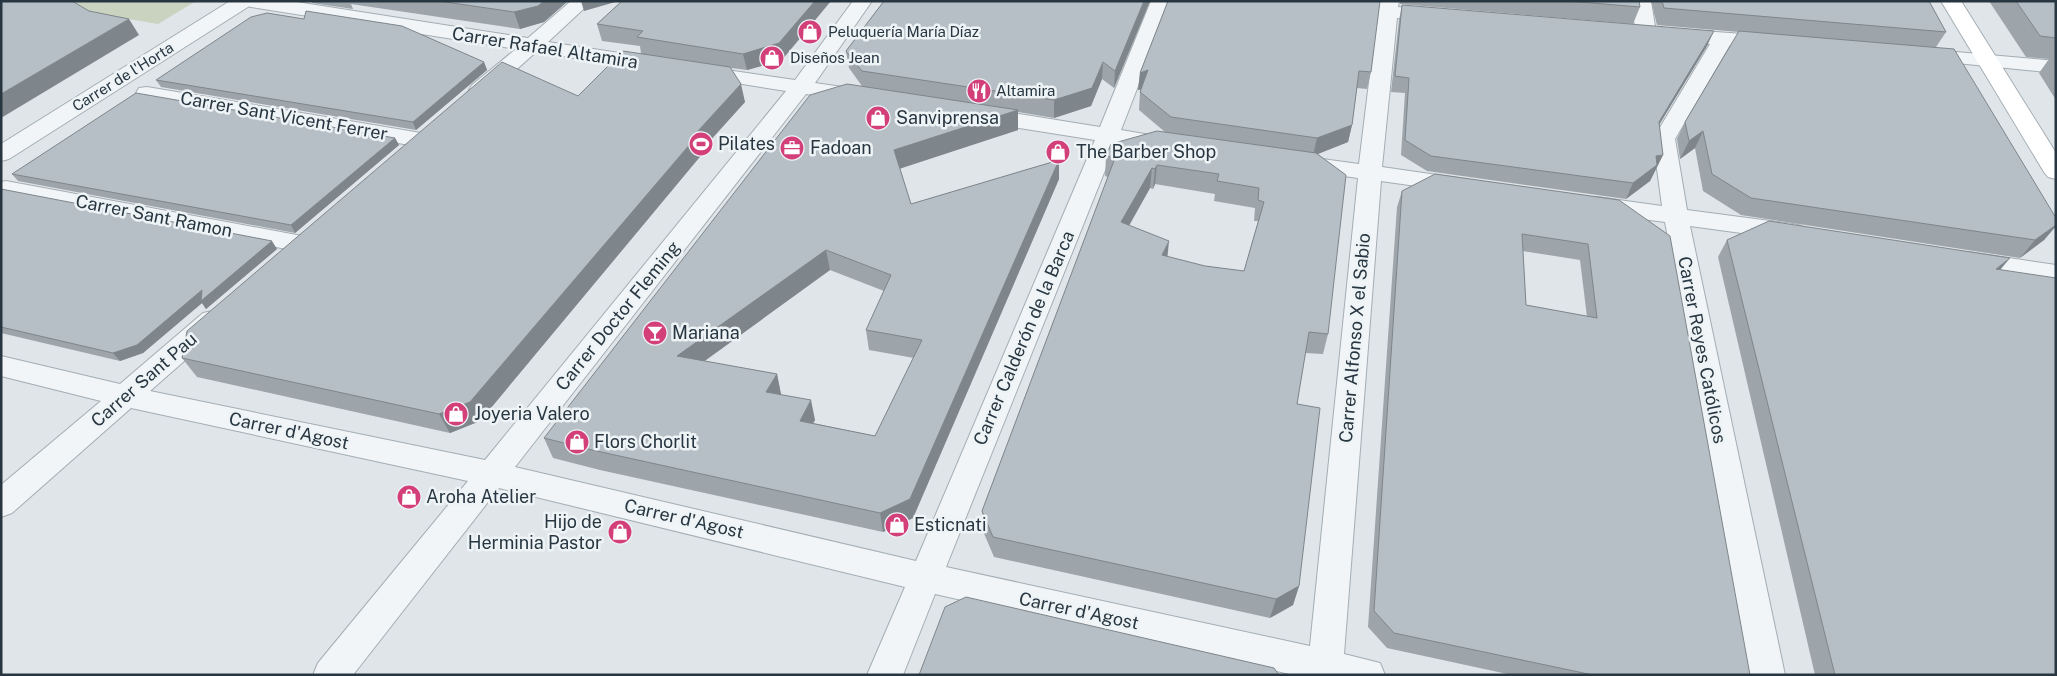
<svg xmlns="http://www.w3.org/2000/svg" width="2057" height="676" font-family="'Public Sans',sans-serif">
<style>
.green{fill:#c9d3bf}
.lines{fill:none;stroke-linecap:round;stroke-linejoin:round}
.minor-casing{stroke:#a4adb3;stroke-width:2}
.tertiary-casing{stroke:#a4adb3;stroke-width:2}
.secondary-casing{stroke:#a4adb3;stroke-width:2}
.minor{fill:#f1f5f7;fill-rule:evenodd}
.tertiary{fill:#f1f5f7;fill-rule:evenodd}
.secondary{fill:#fff;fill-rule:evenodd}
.wall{fill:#9da4aa;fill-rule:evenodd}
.shaded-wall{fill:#7f868b}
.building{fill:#b6bfc6;stroke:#7f868b;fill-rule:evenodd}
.labels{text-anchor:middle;stroke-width:5;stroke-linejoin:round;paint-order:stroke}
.far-poi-label{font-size:15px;fill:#273640;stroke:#eef3f6;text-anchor:start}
.far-street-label{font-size:15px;fill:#273640;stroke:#eef3f6}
.street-label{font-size:18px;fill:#273640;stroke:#eef3f6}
.poi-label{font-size:18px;fill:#273640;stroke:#eef3f6;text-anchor:start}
</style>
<rect width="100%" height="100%" fill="#dfe5e9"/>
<path class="green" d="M60,1H196L158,24L52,6Z"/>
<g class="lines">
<defs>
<g id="minor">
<path d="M242,1H290L528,38L571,1H592L548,42L652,58L659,60L662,64L659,68L652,70L536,52L488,95L480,96L472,95L469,90L472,85L516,49L251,7L244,5Z"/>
<path d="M853,1H872L815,83L870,91L873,96L870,101L862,102L806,94L515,467L916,561L1095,140L981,122L973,120L970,115L973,110L981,108L1100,127L1151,1H1171L1121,130L1174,139L1177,144L1174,149L1166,151L1116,143L946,567L1310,646L1358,178L1300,170L1292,168L1288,163L1292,158L1300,156L1359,164L1377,17L1269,7L1262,5L1260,1H1337L1379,5V1H1399L1398,7L1444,12L1447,16L1444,20L1437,22L1397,18L1382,167L1458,178L1466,180L1470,185L1466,190L1458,192L1381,181L1344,654L1380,663L1385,675H1294L935,594L903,675H867L905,587L499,488L353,675H313L318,663L468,481L131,408L12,513L1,517V485L101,401L1,376V356L120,384L203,313L213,311L223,313L227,320L223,327L150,391L485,460L786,91L693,76L689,72L693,68L700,66L795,80Z"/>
<path d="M1631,1H1651L1656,33L1653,37L1646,39L1639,37L1636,33Z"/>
<path d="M1674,29L1771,36L1778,38L1781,42L1778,46L1771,48L1730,45L1675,139L1687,210L1793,224L1802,226L1805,232L1802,238L1793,240L1690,226L1785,675H1749L1665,222L1597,213L1588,210L1585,205L1588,200L1597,197L1662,206L1653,139L1710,44L1667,39L1664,35L1667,31Z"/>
<path d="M1923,49L2056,61V73L1916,59L1913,55L1916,51Z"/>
<path d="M147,87L421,133L429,135L432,140L429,145L421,147L139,98L136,93L139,88Z"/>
<path d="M6,181L302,236L311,238L315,244L311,250L302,252L6,195L1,194V182Z"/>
<path d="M1968,252L2056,265V283L1959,266L1955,260L1959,254Z"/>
</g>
<path id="tertiary" d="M230,1H253L251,5L9,159L1,161V144Z"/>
<path id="secondary" d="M1941,1H1961L2056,153V179L2048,177L2044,172Z"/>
</defs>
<use href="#minor" class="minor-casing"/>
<use href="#tertiary" class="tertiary-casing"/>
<use href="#secondary" class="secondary-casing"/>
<use href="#minor" class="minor"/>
<use href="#tertiary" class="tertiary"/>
<use href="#secondary" class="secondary"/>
</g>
<g class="wall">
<path d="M312,1H568L544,22L520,29L351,4L353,9L312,3Z"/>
<path d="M622,1L782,60L747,70L731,68L745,102L707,144L708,147L480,421L450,433L197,377L182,358L578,96L641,53L640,46L602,41L597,24Z"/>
<path d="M884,1H1150L1114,88L1102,79L1091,106L1054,118L1018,112V130L900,168L911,204L1059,160V179L913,518L883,532L600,470L553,458L544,438L862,86L849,68L846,51ZM830,270L884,291L866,330L869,350L914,358L875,436L813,423L815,420L781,395L777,374L704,361Z"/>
<path d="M1168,1L1371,72L1367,89L1357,88L1352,125L1348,142L1317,154L1328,334L1323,354L1305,353L1297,404L1299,586L1293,605L1270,618L994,557L983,531L982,511L1108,177L1105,176L1106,156L1165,132L1139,110L1140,92L1141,89L1138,90L1140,73ZM1155,184L1215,194L1214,201L1255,208L1254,221H1258L1244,271L1205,266L1168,257L1129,226L1150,188L1153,189Z"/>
<path d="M1400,1H1639L1640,7L1633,24L1400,4Z"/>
<path d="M1651,1H1929L1946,32L1936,47L2056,218V226L2044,240L2020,258L1741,215L1703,191L1695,148L1680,159L1677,139L1685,122L1739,32L1657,25Z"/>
<path d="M1989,1H2056V100L2039,73L2049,59L2026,57Z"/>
<path d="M1402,5L1707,46L1659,125L1663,155L1650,181L1626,199L1427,171L1401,155L1405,93L1391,92L1399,20Z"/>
<path d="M484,62L487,70L416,130L161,87L156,80Z"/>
<path d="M395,138L399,145L295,233L18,181L12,174Z"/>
<path d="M1,189L277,249L206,309L202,303L143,353L120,361L1,333Z"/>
<path d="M1402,191L1619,200L1750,675H1512L1387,648L1368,627L1397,207ZM1523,251L1580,260L1587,317L1526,305Z"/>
<path d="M1727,240L2001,270L2056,675H1815L1718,257Z"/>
</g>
<g class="shaded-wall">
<path d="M544,1H568L544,22L520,29L514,12Z"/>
<path d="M581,1H619L584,11Z"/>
<path d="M815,1H831L782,60L747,70L743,54Z"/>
<path d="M1144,1H1150L1114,88L1115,71Z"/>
<path d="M129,19L139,35L1,118V94Z"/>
<path d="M1714,31L1707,46L1651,138L1659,122Z"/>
<path d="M484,62L487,70L416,130L413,122Z"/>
<path d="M1103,62L1102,79L1091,106L1054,118V100Z"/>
<path d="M1148,70L1147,88L1138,90L1140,73Z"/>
<path d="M741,84L745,102L707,144L708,147L480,421L450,433L439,414Z"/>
<path d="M1018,110V130L896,170L894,150Z"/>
<path d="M1352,125L1348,142L1313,156L1317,138Z"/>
<path d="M1703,131L1695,148L1680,159L1689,141Z"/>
<path d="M395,138L399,145L295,233L291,225Z"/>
<path d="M1663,155L1650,181L1626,199L1633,183L1656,156Z"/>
<path d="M1059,160V179L913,518L883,532L880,513Z"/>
<path d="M1157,165L1155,184L1153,189L1155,169Z"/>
<path d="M1152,168L1150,188L1119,243L1121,222Z"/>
<path d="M2056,225V226L2044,240L2020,258L2035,240Z"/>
<path d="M272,241L277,249L206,309L202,303L143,353L120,361L113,353Z"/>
<path d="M1169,241L1167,261L1162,255Z"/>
<path d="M826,250L830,270L684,376L677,356Z"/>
<path d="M2010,258L1996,275V269Z"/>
<path d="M777,374L781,394L771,412L766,392Z"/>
<path d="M811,400L815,420L804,440L800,421Z"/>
<path d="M1299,586L1293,605L1270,618L1276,599Z"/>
</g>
<g class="building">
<path d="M1,1H72L89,11L129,19L1,94Z"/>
<path d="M439,1H544L538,6L514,12Z"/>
<path d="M622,1H815L779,43L743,54L637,37L643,31L597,24Z"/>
<path d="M884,1H1144L1115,71L1103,62L1092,88L1054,100L862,71L846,51Z"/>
<path d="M1168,1H1380L1371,72L1359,71L1352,125L1317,138L1171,117L1140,92L1148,70L1140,73Z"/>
<path d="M1568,1H1639L1640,7Z"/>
<path d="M1662,1H1929L1946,32L1664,8Z"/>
<path d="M2016,1H2056V38L2040,36Z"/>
<path d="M1402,5L1714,31L1659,122L1663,155L1656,156L1657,165L1633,183L1431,156L1405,140L1409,78L1395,76Z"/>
<path d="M306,11L402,26L484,62L413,122L156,80L251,17L267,13L304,19Z"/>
<path d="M1739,31L1954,49L2056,218V225L2035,240L1751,198L1712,174L1703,131L1689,141L1685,122Z"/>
<path d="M623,51L730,67L741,84L698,131L703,129L470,402L439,414L182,358L187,331L502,62L578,96Z"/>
<path d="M847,84L1018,110L894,150L911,204L1059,160L910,499L880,513L592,450L544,438L810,95ZM826,250L891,275L866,330L922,340L875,436L800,421L811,400L766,392L777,374L677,356Z"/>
<path d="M136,93L395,138L291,225L12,174Z"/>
<path d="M1157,131L1316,153L1346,175L1328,334L1309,332L1297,404L1320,408L1299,586L1276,599L993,537L982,511L1115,158L1106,156L1111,144ZM1157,165L1219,174L1217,181L1259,188L1258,200L1264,202L1244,271L1205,266L1162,255L1169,241L1121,222L1152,168L1155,169Z"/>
<path d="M1435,174L1619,200L1670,236L1750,675H1593L1394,633L1374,611L1402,191ZM1522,234L1588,244L1597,318L1526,305Z"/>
<path d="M1,189L272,241L201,301L202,290L137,345L113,353L1,327Z"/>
<path d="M1769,221L2010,258L1996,269L2056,278V675H1835L1727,240Z"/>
<path d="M966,597L1274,668L1279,675H919L945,607Z"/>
</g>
<defs>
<symbol id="shop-disc" viewBox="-11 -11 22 22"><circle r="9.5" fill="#d33f78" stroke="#eef3f6"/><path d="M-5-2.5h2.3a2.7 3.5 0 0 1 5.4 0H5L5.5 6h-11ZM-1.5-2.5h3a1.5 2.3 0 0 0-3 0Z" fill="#fff"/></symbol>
<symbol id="restaurant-disc" viewBox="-11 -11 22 22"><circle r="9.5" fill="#d33f78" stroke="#eef3f6"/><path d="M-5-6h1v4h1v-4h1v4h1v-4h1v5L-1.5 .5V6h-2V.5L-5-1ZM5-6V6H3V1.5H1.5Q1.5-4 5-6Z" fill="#fff"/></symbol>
<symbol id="stadium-disc" viewBox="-11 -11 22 22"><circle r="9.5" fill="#d33f78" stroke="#eef3f6"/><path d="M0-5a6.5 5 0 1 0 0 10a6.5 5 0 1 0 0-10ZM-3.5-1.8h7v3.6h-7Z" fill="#fff"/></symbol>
<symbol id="office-disc" viewBox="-11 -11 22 22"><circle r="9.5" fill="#d33f78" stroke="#eef3f6"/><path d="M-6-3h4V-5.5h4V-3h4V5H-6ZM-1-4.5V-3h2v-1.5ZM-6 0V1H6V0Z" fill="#fff"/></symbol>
<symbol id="bar-disc" viewBox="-11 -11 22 22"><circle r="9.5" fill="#d33f78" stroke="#eef3f6"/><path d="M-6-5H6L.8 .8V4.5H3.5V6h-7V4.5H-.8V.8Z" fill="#fff"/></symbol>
</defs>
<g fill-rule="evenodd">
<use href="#shop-disc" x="796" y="18" width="28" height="28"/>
<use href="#shop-disc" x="758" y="44" width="28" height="28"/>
<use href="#restaurant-disc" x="965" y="77" width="28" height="28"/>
<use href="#shop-disc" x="864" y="104" width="28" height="28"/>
<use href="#stadium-disc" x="687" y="130" width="28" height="28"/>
<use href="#office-disc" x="778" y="134" width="28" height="28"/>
<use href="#shop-disc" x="1044" y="138" width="28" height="28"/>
<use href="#bar-disc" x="641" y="319" width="28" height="28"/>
<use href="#shop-disc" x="442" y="400" width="28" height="28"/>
<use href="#shop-disc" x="563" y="428" width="28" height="28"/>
<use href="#shop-disc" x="395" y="483" width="28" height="28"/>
<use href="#shop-disc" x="883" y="511" width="28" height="28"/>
<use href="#shop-disc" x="606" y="518" width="28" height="28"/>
</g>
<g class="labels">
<g class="far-poi-label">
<text x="828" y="37">Peluquería María Díaz</text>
<text x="790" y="63">Diseños Jean</text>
<text x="996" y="96">Altamira</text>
</g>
<g class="far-street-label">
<text transform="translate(123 77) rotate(-32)" y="5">Carrer de l'Horta</text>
</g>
<g class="street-label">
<text transform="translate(545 48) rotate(9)" y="6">Carrer Rafael Altamira</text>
<text transform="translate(284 116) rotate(10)" y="6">Carrer Sant Vicent Ferrer</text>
<text transform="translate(154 216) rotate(11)" y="6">Carrer Sant Ramon</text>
<text transform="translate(618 316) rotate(-51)" y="6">Carrer Doctor Fleming</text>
<text transform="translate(1024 338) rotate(-67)" y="6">Carrer Calderón de la Barca</text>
<text transform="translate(1355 338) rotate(-85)" y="6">Carrer Alfonso X el Sabio</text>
<text transform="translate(1702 350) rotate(79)" y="6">Carrer Reyes Católicos</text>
<text transform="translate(144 380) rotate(-41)" y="6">Carrer Sant Pau</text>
<text transform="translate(289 431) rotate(12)" y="6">Carrer d'Agost</text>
<text transform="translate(684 519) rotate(13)" y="6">Carrer d'Agost</text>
<text transform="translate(1079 611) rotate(12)" y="6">Carrer d'Agost</text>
</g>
<g class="poi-label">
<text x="896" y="124">Sanviprensa</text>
<text x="718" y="150">Pilates</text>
<text x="810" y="154">Fadoan</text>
<text x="1076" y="158">The Barber Shop</text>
<text x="672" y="339">Mariana</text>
<text x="474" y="420">Joyeria Valero</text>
<text x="594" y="448">Flors Chorlit</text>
<text x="426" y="503">Aroha Atelier</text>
<text x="602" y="528" text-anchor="end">Hijo de<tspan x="602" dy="21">Herminia Pastor</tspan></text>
<text x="914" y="531">Esticnati</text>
</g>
</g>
<rect width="2057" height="676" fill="none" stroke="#273640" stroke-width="5"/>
</svg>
